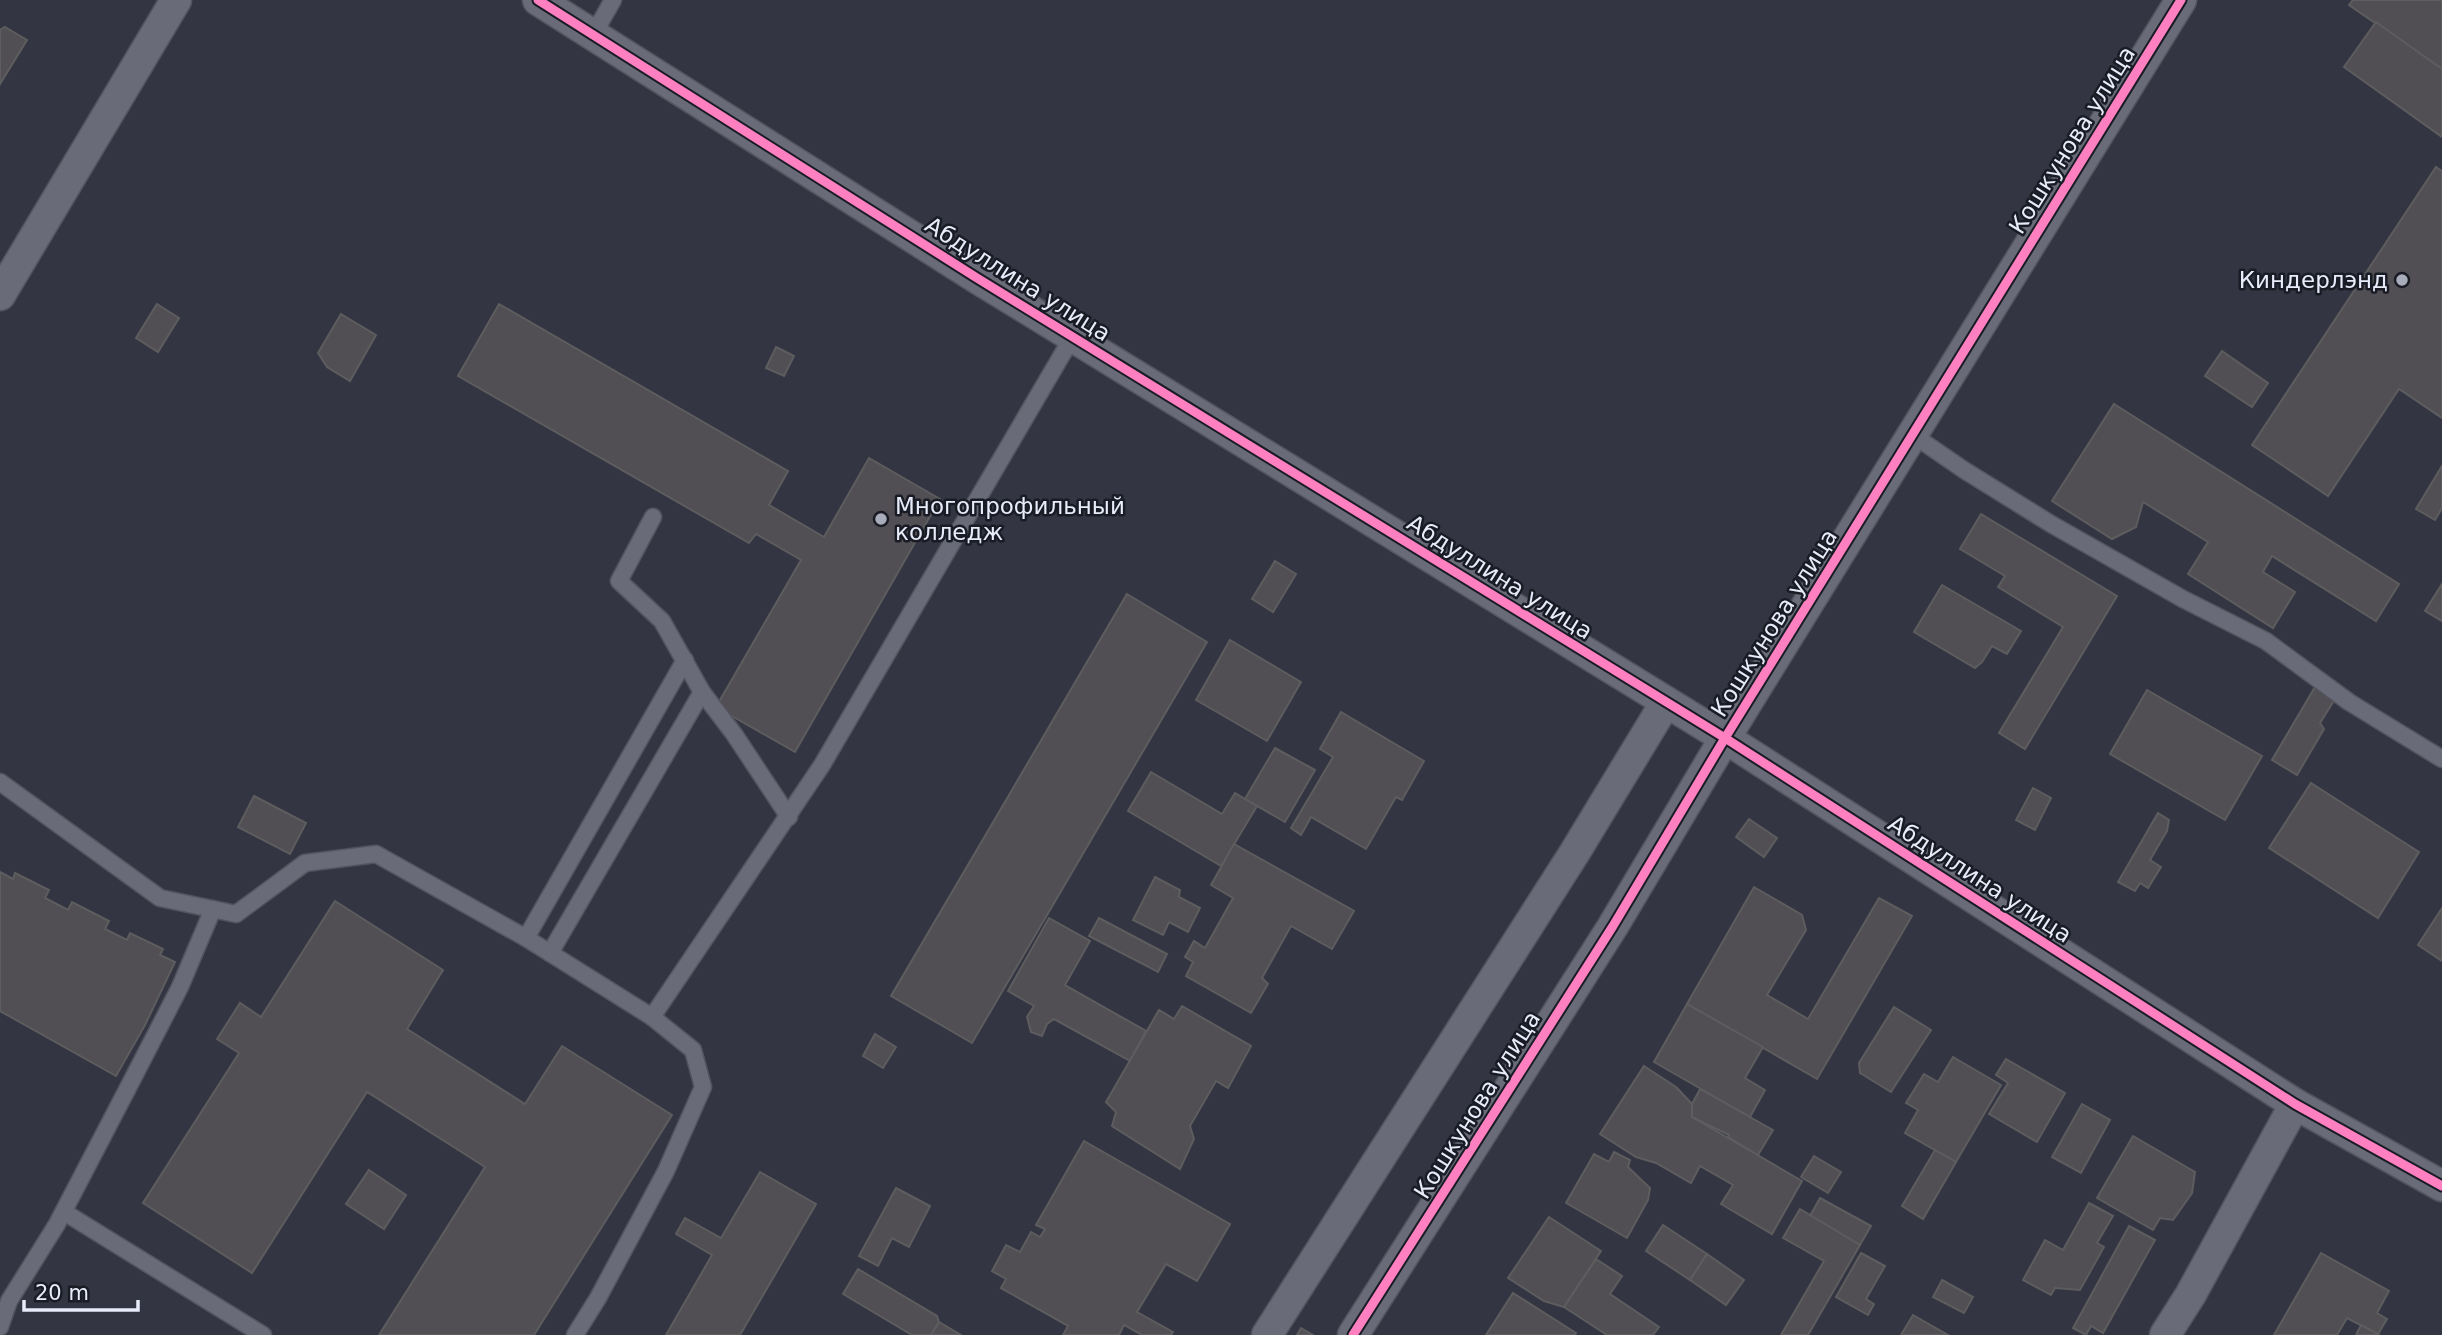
<svg xmlns="http://www.w3.org/2000/svg" width="2442" height="1335" font-family="'DejaVu Sans',sans-serif">
<style>
.building{fill:#514f53;stroke:#5d5c5e;stroke-width:2}
.lines{fill:none;stroke-linecap:round;stroke-linejoin:round}
.lane-casing{stroke:#52545e;stroke-width:19}
.street-casing{stroke:#52545e;stroke-width:33}
.lane{stroke:#696c78;stroke-width:16}
.street{stroke:#696c78;stroke-width:30}
.cycleway-casing{stroke:#191b25;stroke-width:13}
.cycleway{stroke:#ff80c0;stroke-width:9}
.poi-dot{fill:#a9acba;stroke:#191b25;stroke-width:2.5}
.labels{text-anchor:middle;stroke-width:5;stroke-linejoin:round;paint-order:stroke}
.street-label{font-size:23px;fill:#e8ecfa;stroke:#191b25}
.poi-label{font-size:23px;fill:#e8ecfa;stroke:#191b25;text-anchor:end}
</style>
<rect width="100%" height="100%" fill="#333642"/>
<g class="building">
<path d="M2353,0H2442V69L2349,5Z"/>
<path d="M2376,22L2442,69V137L2344,67Z"/>
<path d="M5,27L27,40L0,84V30Z"/>
<path d="M2436,167L2442,171V418L2399,389L2328,496L2252,445Z"/>
<path d="M157,304L179,318L158,352L136,338Z"/>
<path d="M499,304L788,471L769,505L824,537L869,458L940,499L795,752L716,707L801,560L756,534L749,543L458,376Z"/>
<path d="M341,314L376,335L350,381L327,367L318,353Z"/>
<path d="M776,347L794,356L784,376L766,368Z"/>
<path d="M2222,351L2268,383L2252,407L2205,376Z"/>
<path d="M2114,404L2399,584L2376,621L2272,556L2263,572L2295,592L2273,628L2188,574L2208,542L2143,502L2136,527L2112,539L2052,501Z"/>
<path d="M2442,466V508L2435,520L2416,509Z"/>
<path d="M1981,514L2117,596L2025,749L1999,733L2063,627L1998,587L2005,576L1960,549Z"/>
<path d="M1275,561L1296,574L1273,612L1252,599Z"/>
<path d="M2442,584V621L2425,611Z"/>
<path d="M1942,585L2021,631L2007,654L1992,646L1982,662L1975,668L1914,632Z"/>
<path d="M1127,594L1207,642L972,1043L891,996Z"/>
<path d="M1230,640L1301,682L1267,741L1196,700Z"/>
<path d="M2315,687L2335,699L2320,723L2324,729L2297,775L2272,760Z"/>
<path d="M2147,690L2262,756L2225,820L2110,754Z"/>
<path d="M1341,712L1424,761L1402,800L1396,797L1366,849L1311,817L1301,835L1291,828L1333,757L1320,749Z"/>
<path d="M1275,748L1315,770L1285,822L1245,799Z"/>
<path d="M1151,772L1222,814L1235,793L1257,806L1221,866L1128,811Z"/>
<path d="M2311,783L2419,852L2378,918L2269,848Z"/>
<path d="M2033,788L2051,798L2035,830L2016,820Z"/>
<path d="M254,796L306,823L290,854L238,827Z"/>
<path d="M2158,813L2169,820L2167,831L2150,860L2161,867L2148,888L2140,883L2135,891L2118,882Z"/>
<path d="M1749,819L1777,838L1764,857L1736,837Z"/>
<path d="M1234,844L1354,911L1332,949L1291,926L1262,978L1268,984L1251,1013L1186,976L1193,962L1185,957L1194,941L1205,948L1233,898L1211,885Z"/>
<path d="M0,872L13,879L15,873L49,890L45,898L68,910L72,902L109,921L105,929L127,940L130,933L163,949L160,955L175,962L145,1025L116,1076L0,1011Z"/>
<path d="M1155,877L1180,890L1179,897L1200,908L1188,932L1169,922L1163,935L1133,920Z"/>
<path d="M1754,887L1802,915L1806,930L1767,995L1808,1019L1879,898L1912,916L1817,1079L1687,1004Z"/>
<path d="M335,901L443,970L407,1029L525,1104L562,1046L672,1115L534,1335H379L485,1167L367,1092L252,1273L143,1203L239,1053L217,1039L240,1003L261,1017Z"/>
<path d="M2442,908V961L2418,945Z"/>
<path d="M1049,918L1090,941L1065,985L1146,1031L1130,1061L1054,1019L1047,1024L1042,1036L1031,1032L1027,1017L1034,1006L1008,991Z"/>
<path d="M1099,918L1167,954L1158,972L1089,936Z"/>
<path d="M1687,1004L1763,1047L1745,1078L1765,1090L1750,1117L1654,1062Z"/>
<path d="M1182,1006L1251,1046L1228,1088L1216,1081L1190,1126L1194,1139L1180,1169L1112,1126L1116,1112L1106,1102L1159,1010L1174,1019Z"/>
<path d="M1894,1007L1931,1030L1891,1092L1860,1073L1859,1063Z"/>
<path d="M875,1034L896,1047L883,1068L863,1056Z"/>
<path d="M1953,1057L2001,1085L1956,1162L1905,1133L1918,1110L1906,1103L1924,1074L1938,1082Z"/>
<path d="M2006,1059L2065,1093L2037,1142L1989,1114L2008,1083L1996,1075Z"/>
<path d="M1644,1066L1676,1087L1692,1104V1117L1802,1181L1772,1234L1721,1204L1733,1185L1700,1166L1691,1183L1656,1163L1636,1157L1600,1134Z"/>
<path d="M1700,1089L1773,1130L1758,1155L1728,1137L1729,1135L1692,1117V1104Z"/>
<path d="M2082,1104L2110,1120L2081,1173L2052,1157Z"/>
<path d="M2133,1136L2195,1172L2192,1193L2173,1220L2160,1218L2153,1230L2097,1198Z"/>
<path d="M1084,1141L1230,1224L1197,1281L1166,1264L1137,1312L1173,1332L1171,1335H1142L1124,1325L1119,1335H1063L1068,1326L1001,1288L1006,1279L992,1271L1006,1245L1020,1252L1031,1232L1040,1237L1045,1229L1036,1225Z"/>
<path d="M1935,1150L1956,1162L1923,1219L1902,1206Z"/>
<path d="M1614,1152L1630,1160L1628,1167L1650,1188L1648,1200L1627,1238L1566,1203L1594,1154L1609,1162Z"/>
<path d="M1814,1156L1841,1172L1828,1193L1801,1177Z"/>
<path d="M369,1170L406,1195L384,1229L346,1204Z"/>
<path d="M760,1172L816,1204L740,1335H666L712,1255L676,1234L685,1218L721,1238Z"/>
<path d="M896,1188L930,1206L909,1247L892,1238L878,1266L859,1256Z"/>
<path d="M1820,1198L1871,1226L1860,1245L1810,1216Z"/>
<path d="M2089,1203L2113,1216L2097,1243L2104,1247L2080,1290L2055,1288L2051,1295L2023,1280L2045,1240L2063,1250Z"/>
<path d="M1800,1209L1860,1245L1808,1335H1781L1824,1261L1783,1238Z"/>
<path d="M1549,1217L1601,1251L1564,1307L1544,1301L1508,1278Z"/>
<path d="M1663,1225L1707,1254L1690,1280L1646,1251Z"/>
<path d="M2129,1226L2155,1240L2103,1333L2091,1326L2086,1335L2073,1328Z"/>
<path d="M1861,1253L1885,1266L1866,1299L1874,1304L1868,1315L1836,1297Z"/>
<path d="M2321,1253L2389,1291L2377,1313L2387,1319L2378,1334L2347,1318L2337,1335H2274Z"/>
<path d="M1707,1254L1744,1280L1726,1305L1690,1280Z"/>
<path d="M1596,1259L1622,1276L1610,1294L1659,1327L1653,1335H1607L1564,1307Z"/>
<path d="M858,1269L937,1316L939,1322L931,1335H912L843,1294Z"/>
<path d="M1942,1280L1973,1297L1964,1313L1933,1297Z"/>
<path d="M1513,1293L1576,1333L1575,1335H1486Z"/>
<path d="M1913,1315L1948,1335H1901Z"/>
<path d="M939,1322L961,1335H931Z"/>
<path d="M2361,1325L2378,1334L2380,1335H2356Z"/>
<path d="M1301,1328L1313,1335H1297Z"/>
</g>
<g class="lines">
<defs>
<g id="lane">
<path d="M593,35L613,0"/>
<path d="M1913,435L1964,470L2051,524L2183,599L2266,641L2349,702L2442,759"/>
<path d="M702,692L734,734L789,817"/>
<path d="M0,782L160,898L236,914L305,863L376,854L526,938L652,1017L822,765L1073,336"/>
<path d="M526,938L685,660"/>
<path d="M550,953L702,692L662,621L619,581L653,517"/>
<path d="M64,1212L263,1335"/>
<path d="M0,1327L9,1301L57,1224L130,1084L180,987L213,909"/>
<path d="M575,1335L598,1298L666,1171L703,1087L693,1050L652,1017"/>
</g>
<g id="street">
<path d="M538,0L977,278L1725,738L2295,1104L2442,1186"/>
<path d="M0,295L176,0"/>
<path d="M1267,1335L1575,852L1666,702"/>
<path d="M1353,1335L1613,926L1725,738L2181,0"/>
<path d="M2165,1335L2191,1294L2295,1104"/>
</g>
</defs>
<use href="#lane" class="lane-casing"/>
<use href="#street" class="street-casing"/>
<use href="#lane" class="lane"/>
<use href="#street" class="street"/>
<defs>
<g id="cycleway">
<path d="M538,0L977,278L1725,738L2295,1104L2442,1186"/>
<path d="M1353,1335L1613,926L1725,738L2181,0"/>
</g>
</defs>
<use href="#cycleway" class="cycleway-casing"/>
<use href="#cycleway" class="cycleway"/>
</g>
<g class="poi-dot">
<circle cx="2402" cy="280" r="7"/>
<circle cx="881" cy="519" r="7"/>
</g>
<g class="labels">
<g class="street-label">
<text transform="translate(2072 140) rotate(-58)" y="8">Кошкунова улица</text>
<text transform="translate(1018 279) rotate(32)" y="8">Абдуллина улица</text>
<text transform="translate(1500 577) rotate(32)" y="8">Абдуллина улица</text>
<text transform="translate(1774 623) rotate(-58)" y="8">Кошкунова улица</text>
<text transform="translate(1980 879) rotate(33)" y="8">Абдуллина улица</text>
<text transform="translate(1477 1105) rotate(-58)" y="8">Кошкунова улица</text>
</g>
<g class="poi-label">
<text x="2388" y="288">Киндерлэнд</text>
<text x="895" y="514" text-anchor="start">Многопрофильный<tspan x="895" dy="26">колледж</tspan></text>
</g>
</g>
<path d="M24 1300v10h114v-10" fill="none" stroke="#e8ecfa" stroke-width="3.5"/>
<text x="35" y="1300" font-size="21" fill="#e8ecfa" stroke="#191b25" stroke-width="5" paint-order="stroke">20 m</text>
</svg>
